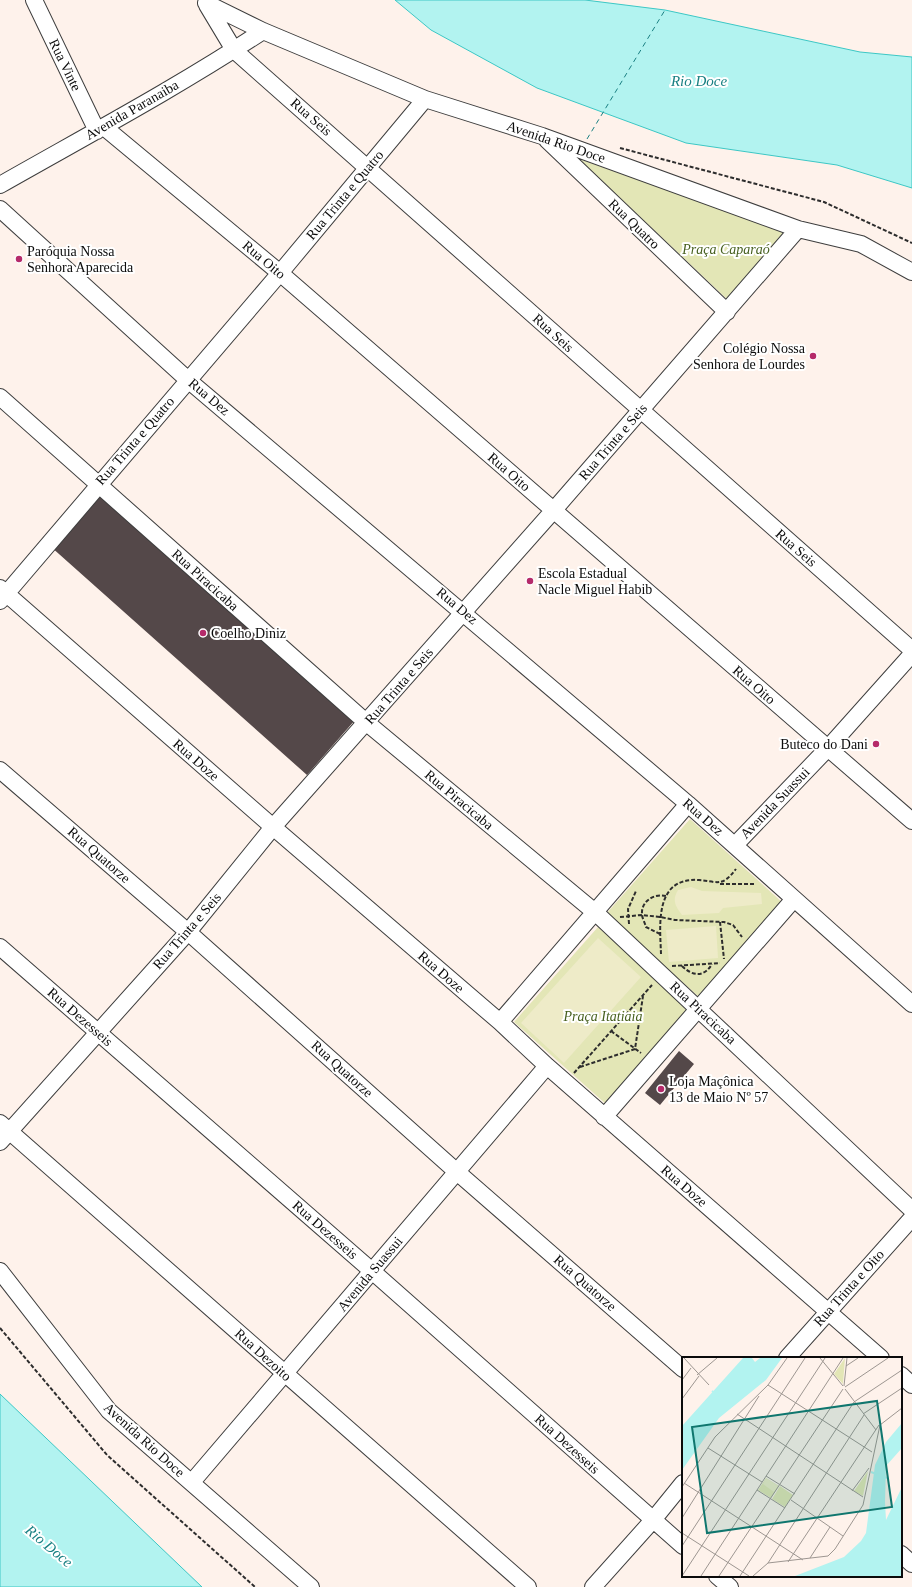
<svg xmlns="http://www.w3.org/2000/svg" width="912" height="1587" viewBox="0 0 912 1587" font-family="'Times New Roman',serif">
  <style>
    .green { fill: #e3e6b6 }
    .pitch { fill: #eeebc8 }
    .water { fill: #b2f3f0; stroke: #3cc7c5 }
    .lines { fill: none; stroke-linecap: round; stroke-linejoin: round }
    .ferry { stroke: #1a8083; stroke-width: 1; stroke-dasharray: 5 4; stroke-linecap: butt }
    .building { fill: #544849 }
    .minor-casing { stroke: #3e3e3e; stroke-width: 18 }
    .path { stroke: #2d2d2d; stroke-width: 2; stroke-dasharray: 4 2; stroke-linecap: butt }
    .minor { stroke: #fff; stroke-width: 16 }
    .poi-dot { fill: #b52a6a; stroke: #fff; stroke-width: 1.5 }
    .labels { text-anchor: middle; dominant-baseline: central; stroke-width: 4; stroke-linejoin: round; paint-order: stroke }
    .street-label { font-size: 14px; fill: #0b0b0b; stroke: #fff }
    .park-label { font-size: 14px; font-style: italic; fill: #47601f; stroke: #fff }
    .poi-label { font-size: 14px; fill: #0b0b0b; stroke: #fff; text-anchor: start }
    .water-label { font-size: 15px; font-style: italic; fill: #1a8083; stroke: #fff }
    .inset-river { fill: none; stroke: #b2f3f0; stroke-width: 2 }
    .inset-road { fill: none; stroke: #9d9691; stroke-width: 1 }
    .view { fill: #0f766e; fill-opacity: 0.15; stroke: #0f766e; stroke-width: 2 }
    .inset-edge { fill: none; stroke: #0b0b0b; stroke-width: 2 }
  </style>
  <rect width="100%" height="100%" fill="#fef2eb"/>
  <path class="green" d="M579 159 786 232 729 301Z
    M690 819 783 903 699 997 606 914Z
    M598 927 691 1010 607 1105 514 1022Z"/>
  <path class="pitch" d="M691 887 702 891 761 893 762 904 723 908 719 913 682 915C675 906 672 900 678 890Z
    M716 926 718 958 669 962 666 930Z
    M598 938 641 977 564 1063 521 1023Z"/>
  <path class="water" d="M395 0H585L665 10 860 52 912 57V188L837 165 686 143 537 88 431 30Z
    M0 1394 24 1417 202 1587H0Z"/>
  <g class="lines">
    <path class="ferry" d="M587 139 665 10"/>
  </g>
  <path class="building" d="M98 491 355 720 307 775 50 546Z
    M679 1051 694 1064 660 1105 645 1093Z"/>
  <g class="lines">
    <defs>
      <path id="minor" d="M34 0 97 131
        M206 3 263 31 425 99 542 136 798 229 861 244 912 272
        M207 5 234 50 912 650
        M104 127 280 273 912 821
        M547 140 727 312
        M0 185C88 135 178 87 263 31
        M0 209 188 380 688 804 912 1004
        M0 397 367 723 596 913 912 1210
        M0 588 273 827 500 1022 547 1066 881 1358
        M0 601 280 273 425 99
        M0 770 188 932 457 1172 683 1369
        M735 845 828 748 912 654
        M0 947 372 1271 683 1546
        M500 1022 688 804
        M604 1117 794 899
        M0 1123 528 1587
        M0 1142 188 932 273 827 553 511 798 229
        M0 1271 109 1411 311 1587
        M787 1358 912 1218
        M901 1375 912 1385
        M192 1482 547 1066
        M901 1554 912 1564
        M717 1576 730 1587
        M593 1587 653 1520 683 1483"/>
    </defs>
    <use href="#minor" class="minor-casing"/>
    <path class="path" d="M620 148 824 202 912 243
      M720 884H754
      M620 917 642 915 660 917 675 920 724 922 733 925 742 937
      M720 922 724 959
      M629 924 628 909 636 891
      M660 934 646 927C645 923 642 918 642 914 641 901 655 893 666 896
      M661 954C660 925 654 877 699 880 719 882 722 887 736 869
      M672 966 720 963
      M682 966C692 976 704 978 712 964
      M611 1031 641 1053
      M580 1067 635 1049 643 996
      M574 1073 652 985
      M0 1328 107 1455 255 1587"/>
    <use href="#minor" class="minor"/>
  </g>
  <g class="poi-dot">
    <circle cx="19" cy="259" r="4"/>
    <circle cx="813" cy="356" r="4"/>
    <circle cx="530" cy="581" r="4"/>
    <circle cx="203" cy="633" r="4"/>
    <circle cx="876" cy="744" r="4"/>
    <circle cx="661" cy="1089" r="4"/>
  </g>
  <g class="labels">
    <g class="street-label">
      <text transform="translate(65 65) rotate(64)">Rua Vinte</text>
      <text transform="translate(132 110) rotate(-30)">Avenida Paranaiba</text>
      <text transform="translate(311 117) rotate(41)">Rua Seis</text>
      <text transform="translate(556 142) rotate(19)">Avenida Rio Doce</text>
      <text transform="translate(345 195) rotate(-50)">Rua Trinta e Quatro</text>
      <text transform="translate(634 224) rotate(44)">Rua Quatro</text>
      <text transform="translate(264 260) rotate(40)">Rua Oito</text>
      <text transform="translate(553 333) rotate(42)">Rua Seis</text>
      <text transform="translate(209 397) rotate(40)">Rua Dez</text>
      <text transform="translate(135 441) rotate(-49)">Rua Trinta e Quatro</text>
      <text transform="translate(613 442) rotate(-49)">Rua Trinta e Seis</text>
      <text transform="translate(509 472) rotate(41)">Rua Oito</text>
      <text transform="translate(796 548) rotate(41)">Rua Seis</text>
      <text transform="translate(205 580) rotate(42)">Rua Piracicaba</text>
      <text transform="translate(457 606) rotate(40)">Rua Dez</text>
      <text transform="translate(754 685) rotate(41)">Rua Oito</text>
      <text transform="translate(399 686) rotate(-49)">Rua Trinta e Seis</text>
      <text transform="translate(196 760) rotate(41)">Rua Doze</text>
      <text transform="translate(459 800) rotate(40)">Rua Piracicaba</text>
      <text transform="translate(775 803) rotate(-46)">Avenida Suassui</text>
      <text transform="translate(703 817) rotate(41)">Rua Dez</text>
      <text transform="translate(99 855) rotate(41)">Rua Quatorze</text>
      <text transform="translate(187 931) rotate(-49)">Rua Trinta e Seis</text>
      <text transform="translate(441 972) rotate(41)">Rua Doze</text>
      <text transform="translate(703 1013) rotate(43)">Rua Piracicaba</text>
      <text transform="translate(80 1017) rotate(41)">Rua Dezesseis</text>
      <text transform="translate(342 1069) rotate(42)">Rua Quatorze</text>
      <text transform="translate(684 1186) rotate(41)">Rua Doze</text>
      <text transform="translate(325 1230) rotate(41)">Rua Dezesseis</text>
      <text transform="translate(370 1274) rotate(-50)">Avenida Suassui</text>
      <text transform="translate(585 1283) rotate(41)">Rua Quatorze</text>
      <text transform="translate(849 1288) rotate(-48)">Rua Trinta e Oito</text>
      <text transform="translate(263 1355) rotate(42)">Rua Dezoito</text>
      <text transform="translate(144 1440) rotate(42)">Avenida Rio Doce</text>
      <text transform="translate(567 1444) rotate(42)">Rua Dezesseis</text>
    </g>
    <g class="park-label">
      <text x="726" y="249">Praça Caparaó</text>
      <text x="603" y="1016">Praça Itatiaia</text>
    </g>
    <g class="poi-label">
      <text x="27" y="251">Paróquia Nossa<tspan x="27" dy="16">Senhora Aparecida</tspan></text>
      <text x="805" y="348" text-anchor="end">Colégio Nossa<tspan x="805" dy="16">Senhora de Lourdes</tspan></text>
      <text x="538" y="573">Escola Estadual<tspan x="538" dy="16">Nacle Miguel Habib</tspan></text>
      <text x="211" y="633">Coelho Diniz</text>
      <text x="868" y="744" text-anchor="end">Buteco do Dani</text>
      <text x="669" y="1081">Loja Maçônica<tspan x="669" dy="16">13 de Maio Nº 57</tspan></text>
    </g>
    <g class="water-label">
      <text x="699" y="81">Rio Doce</text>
      <text transform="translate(49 1546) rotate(40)">Rio Doce</text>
    </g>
  </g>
  <g transform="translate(682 1357)">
    <rect width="220" height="220" fill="#fef2eb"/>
    <path d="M163 1 161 27 152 17ZM186 114 181 139 172 134ZM84 121 97 129 89 141 76 133ZM98 129 111 138 103 150 90 142Z" fill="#e3e6b6"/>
    <path d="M84 121 96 129 92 135 81 127Z" fill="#eeebc8"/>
    <path d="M61 1H70L73 5 78 1H100L84 23 37 61 0 113V69ZM220 66V91L204 109 203 145 204 163 220 130 219 219H113L162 200 179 184 184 176 193 108 204 85Z" fill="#b2f3f0"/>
    <path class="inset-river" d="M30 34 51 49M189 115 205 121"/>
    <path class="inset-road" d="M2 1 27 28M138 1 161 29M164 9 176 1M15 18 35 1M0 23 9 11M86 28 190 95M162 29 165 1M163 30 206 1M163 32 194 73M0 42 17 19M55 57 181 140M181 57 220 31M26 91 80 125M84 119 113 137M2 126 121 203M0 130 33 80 86 28 105 1M75 133 103 151M170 134 187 111M109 143 161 179M0 161 77 39M0 176 67 219M0 189 123 1M128 201 148 170M106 205 197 68M86 206 182 58M0 219 143 1M19 219 161 1M37 219 161 32M58 219 172 45 220 13M71 219 86 206 146 199 153 192 181 148 198 68 220 51"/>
    <path class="view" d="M195 44 210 150 25 176 10 70Z"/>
    <rect width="220" height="220" class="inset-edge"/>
  </g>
</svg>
